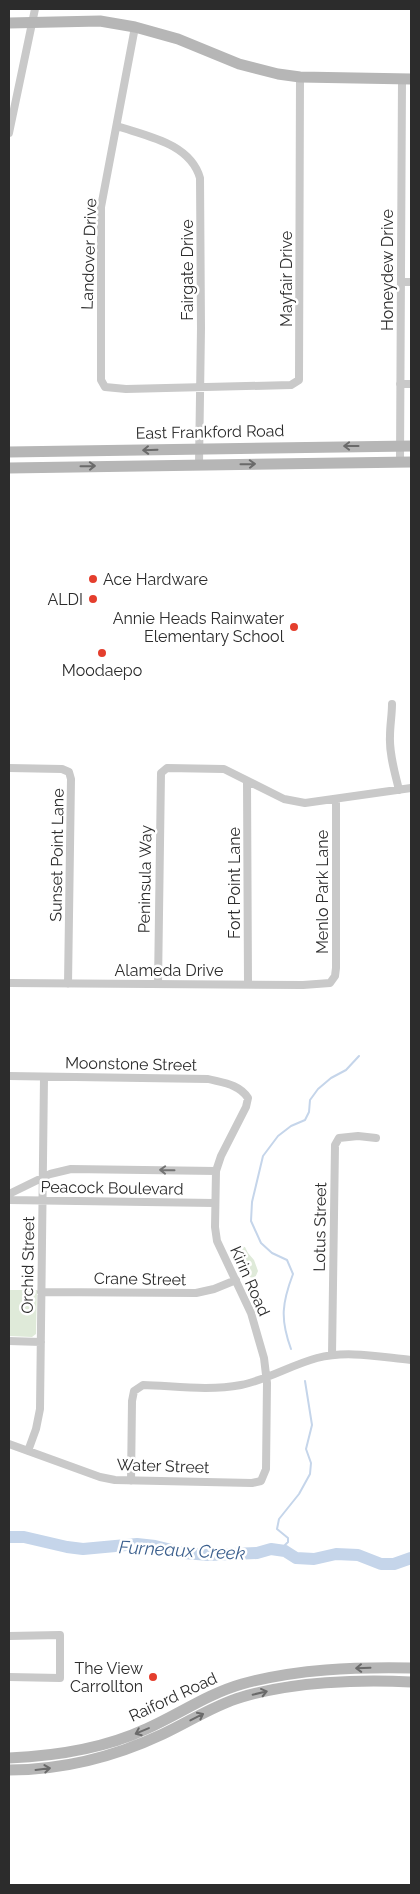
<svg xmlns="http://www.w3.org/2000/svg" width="420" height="1894" viewBox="0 0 420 1894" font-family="Raleway,sans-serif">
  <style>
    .green { fill: #dfead9 }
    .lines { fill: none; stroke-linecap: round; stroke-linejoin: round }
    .stream { stroke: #c5d5ea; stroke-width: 2 }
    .river { stroke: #c5d5ea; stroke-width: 12 }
    .street { stroke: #c9c9c9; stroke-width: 8 }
    .secondary { stroke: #b6b6b6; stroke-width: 11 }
    .oneway { stroke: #6a6a6a }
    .oneway2 { stroke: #737373 }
    .poi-dot { fill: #e43e2d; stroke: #fff; stroke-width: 2 }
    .labels { text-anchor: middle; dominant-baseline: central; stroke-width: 5; stroke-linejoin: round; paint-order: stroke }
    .street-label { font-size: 16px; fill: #2c2c2c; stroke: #fff }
    .poi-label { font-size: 16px; fill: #2c2c2c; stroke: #fff; text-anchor: end }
    .water-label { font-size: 18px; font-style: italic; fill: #3b5f8d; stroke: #fff }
  </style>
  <rect width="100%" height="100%" fill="#fff"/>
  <path class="green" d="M237 1246 245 1247 248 1253 254 1260 258 1271 255 1278 249 1277 234 1252Z
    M9 1290H37L36 1334 32 1337 9 1336Z"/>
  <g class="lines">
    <path class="stream" d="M291 1349C280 1319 282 1303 293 1274L287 1260 272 1253 261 1243 251 1221 252 1202 263 1156 278 1136 291 1126 305 1120 309 1112 310 1100 318 1089 331 1078 346 1070 359 1056
      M280 1550 288 1542V1538L277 1529 279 1519 299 1494 310 1474 311 1463 306 1449 312 1425 305 1381"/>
    <path class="river" d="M9 1537H24L67 1547 83 1549 137 1544 155 1546 184 1553 209 1555 257 1553 271 1549 285 1551 296 1558 314 1559 336 1554 358 1555 381 1564H394L411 1558"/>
    <path class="street" d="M135 27 101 207V380L105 387 126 389 291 385 299 380 300 77
      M117 126C146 136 190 143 200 178L201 328 199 464
      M9 133 35 9
      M401 282H411
      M400 384H411
      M400 462 402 79
      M392 704C392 715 390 725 390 736 389 754 395 773 399 790
      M9 768 62 769 69 772 71 779 68 984
      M247 781 248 984
      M9 983 303 985 330 983 335 976 336 968V799
      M158 984 161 773 167 768 224 769 284 799 305 803 411 788
      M9 1076 208 1079C223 1083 239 1084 248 1098L246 1107 221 1156 216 1171 215 1227 217 1241 251 1313 264 1358 267 1383 266 1469 261 1481 252 1483 115 1480 100 1477 9 1444
      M9 1194 50 1174 71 1169 216 1171
      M9 1200 214 1203
      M41 1292 196 1293 214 1289 236 1280
      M9 1341 41 1342
      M332 1355 335 1145 339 1138 358 1136 376 1138
      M28 1451 36 1429 40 1409 44 1077
      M131 1481 132 1401 134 1391 143 1385C175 1386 209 1391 241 1385 267 1380 291 1365 317 1358 347 1350 380 1357 411 1360
      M9 1636 60 1635V1678L9 1677"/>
    <path class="secondary" d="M9 23 100 21 135 27 178 39 239 64 278 74 300 77 411 79
      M9 452 411 446
      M9 468 411 462
      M9 1758C55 1756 103 1749 146 1729 178 1715 207 1694 242 1684 297 1669 354 1667 411 1668
      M9 1770C63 1770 114 1757 163 1734 189 1722 214 1705 242 1697 292 1682 359 1679 411 1682"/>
  </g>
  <defs><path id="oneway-shaft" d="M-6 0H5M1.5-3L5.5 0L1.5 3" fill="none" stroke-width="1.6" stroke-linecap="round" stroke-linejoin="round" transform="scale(1.25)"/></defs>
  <g class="oneway">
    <use href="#oneway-shaft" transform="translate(351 446) rotate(180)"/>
    <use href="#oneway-shaft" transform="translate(150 450) rotate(178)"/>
    <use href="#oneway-shaft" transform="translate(248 464) rotate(-1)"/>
    <use href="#oneway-shaft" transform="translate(88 466) rotate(-1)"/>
    <use href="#oneway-shaft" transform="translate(363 1668) rotate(178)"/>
    <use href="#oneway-shaft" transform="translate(260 1693) rotate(-13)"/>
    <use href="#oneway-shaft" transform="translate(197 1717) rotate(-27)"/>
    <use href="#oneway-shaft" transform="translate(142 1731) rotate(157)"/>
    <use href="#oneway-shaft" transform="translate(43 1769) rotate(-7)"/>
  </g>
  <use class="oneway2" href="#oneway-shaft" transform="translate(167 1170) rotate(-179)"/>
  <g class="poi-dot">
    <circle cx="93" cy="579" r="5"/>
    <circle cx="93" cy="599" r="5"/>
    <circle cx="294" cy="627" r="5"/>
    <circle cx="102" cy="653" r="5"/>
    <circle cx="153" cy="1677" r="5"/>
  </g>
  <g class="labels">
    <g class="street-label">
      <text transform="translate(89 254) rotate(-88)">Landover Drive</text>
      <text transform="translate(187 270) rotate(-90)">Fairgate Drive</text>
      <text transform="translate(387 270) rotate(-90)">Honeydew Drive</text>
      <text transform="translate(286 279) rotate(-90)">Mayfair Drive</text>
      <text transform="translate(210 432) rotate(-1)">East Frankford Road</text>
      <text transform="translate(57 855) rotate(-89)">Sunset Point Lane</text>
      <text transform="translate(145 879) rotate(-89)">Peninsula Way</text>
      <text transform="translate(234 883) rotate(-90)">Fort Point Lane</text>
      <text transform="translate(322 892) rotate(-90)">Menlo Park Lane</text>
      <text x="169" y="970">Alameda Drive</text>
      <text transform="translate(131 1064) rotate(1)">Moonstone Street</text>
      <text transform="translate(112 1188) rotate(1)">Peacock Boulevard</text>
      <text transform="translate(320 1227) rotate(-89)">Lotus Street</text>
      <text transform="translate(28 1265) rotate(-89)">Orchid Street</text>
      <text transform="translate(140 1279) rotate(1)">Crane Street</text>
      <text transform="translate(250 1281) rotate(66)">Kirin Road</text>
      <text transform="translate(163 1466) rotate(2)">Water Street</text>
      <text transform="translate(173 1697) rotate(-25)">Raiford Road</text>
    </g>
    <g class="poi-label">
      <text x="103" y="579" text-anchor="start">Ace Hardware</text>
      <text x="83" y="599">ALDI</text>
      <text x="284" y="618">Annie Heads Rainwater<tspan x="284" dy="18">Elementary School</tspan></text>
      <text x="102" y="670" text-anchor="middle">Moodaepo</text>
      <text x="143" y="1668">The View<tspan x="143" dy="18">Carrollton</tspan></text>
    </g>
    <g class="water-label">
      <text transform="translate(182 1550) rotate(3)">Furneaux Creek</text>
    </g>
  </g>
  <rect width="420" height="1894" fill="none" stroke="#2c2c2c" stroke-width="20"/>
</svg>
